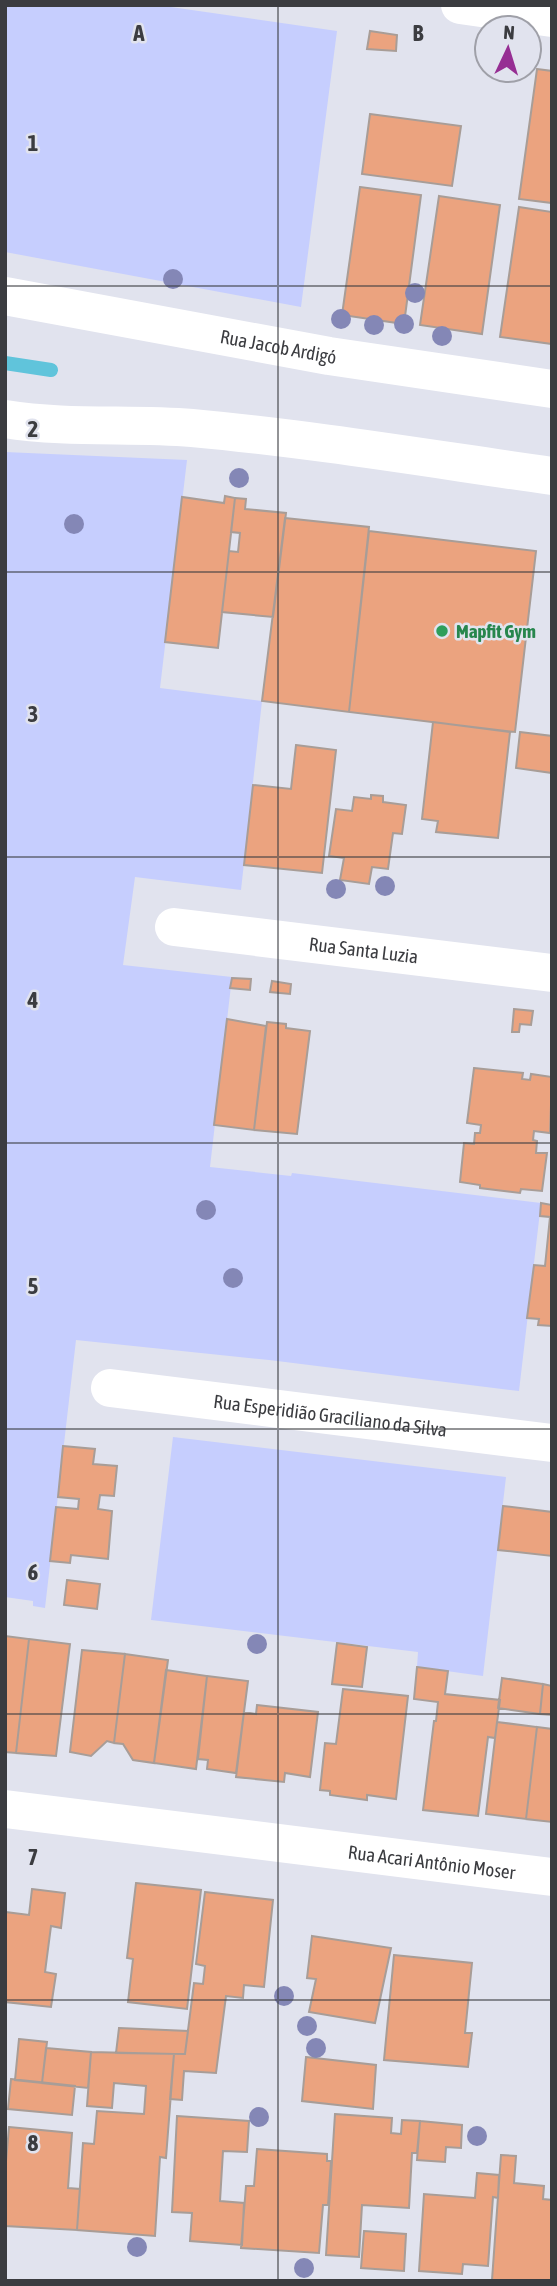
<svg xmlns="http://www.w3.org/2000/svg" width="557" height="2286" viewBox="0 0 557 2286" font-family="'Asap Condensed',sans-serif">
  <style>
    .green { fill: #c6cefe }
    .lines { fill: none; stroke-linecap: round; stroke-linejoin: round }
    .stream { stroke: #60c4db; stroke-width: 14 }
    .building { fill: #eba37f; stroke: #a89d97; stroke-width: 2 }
    .street { stroke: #fff; stroke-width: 38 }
    .secondary { stroke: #fff; stroke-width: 38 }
    .tree { fill: #8487b6 }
    .grid { fill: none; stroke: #3b3c40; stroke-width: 2; stroke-opacity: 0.55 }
    .leisure-dot { fill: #2e9e5b; stroke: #e1e3ee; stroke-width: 2.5 }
    .labels { text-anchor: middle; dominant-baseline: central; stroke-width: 5; stroke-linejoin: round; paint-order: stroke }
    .street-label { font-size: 19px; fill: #3b3c40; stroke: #e1e3ee }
    .leisure-label { font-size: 19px; font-weight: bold; fill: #27864d; stroke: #e1e3ee; text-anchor: start }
    .grid-label { font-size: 23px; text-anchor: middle; font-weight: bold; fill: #3b3c40; stroke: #e1e3ee; stroke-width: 5; stroke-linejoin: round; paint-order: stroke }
  </style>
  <rect width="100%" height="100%" fill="#e1e3ee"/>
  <path class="green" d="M5 5H157L337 31 301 307 5 252Z
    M5 452 187 460 160 688 262 701 241 890 135 877 123 965 232 977 210 1167 291 1176 292 1173 541 1203 519 1391 269 1360 76 1340 45 1608 33 1606V1601L5 1597Z
    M173 1437 506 1477 483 1676 417 1667 418 1652 151 1620Z"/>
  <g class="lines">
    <path class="stream" d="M5 363 51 370"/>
  </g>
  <path class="building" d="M370 31 397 35 396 51 367 49Z
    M537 69 552 71V203L519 199Z
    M370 114 461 126 452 186 362 174Z
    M360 187 421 195 404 324 342 315Z
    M439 196 500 205 482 334 420 325Z
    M519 207 552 212V344L500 337Z
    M225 496 235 498 218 648 165 642 182 497 224 503Z
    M235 498 246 499 245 509 286 513 273 617 222 612 229 551 238 552 240 533 231 532Z
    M285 518 369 527 349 712 262 701Z
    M369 531 536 551 515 732 349 712Z
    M433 722 510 732 498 838 436 832 438 821 422 819Z
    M520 732 552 736V773L516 768Z
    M296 745 336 750 322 873 244 865 253 785 291 789Z
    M371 795 383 796V802L406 805 402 834 393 833 388 869 372 867 369 884 340 880 344 858 329 856 336 809 352 811 354 797 371 799Z
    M232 978 251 979 250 990 230 988Z
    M272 981 291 984 290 994 270 992Z
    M514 1009 533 1011 531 1025 520 1024 519 1032H512Z
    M227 1019 266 1026 254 1130 214 1125Z
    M267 1022 286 1024V1028L310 1031 297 1134 254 1130Z
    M474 1068 523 1073 522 1079 530 1080 531 1074 552 1077 550 1133 534 1131 533 1140 537 1141 536 1153H547L542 1191 521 1189 520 1193 480 1188V1185L460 1182 464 1143 474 1144 475 1133H480L481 1125 467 1123Z
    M541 1203 552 1205V1326L538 1325 539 1319 527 1318 534 1265 545 1266 550 1217 540 1216Z
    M63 1446 95 1449 93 1464 117 1466 114 1496 100 1495 98 1509 112 1511 108 1559 71 1555 70 1563 50 1561 56 1507 78 1509 79 1499 58 1497Z
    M503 1506 552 1512V1556L498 1550Z
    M67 1580 100 1584 97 1609 64 1605Z
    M5 1636 29 1639 16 1753 5 1752Z
    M29 1639 70 1644 56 1756 16 1753Z
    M337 1643 367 1647 362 1687 332 1684Z
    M82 1650 125 1654 114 1743 107 1741 91 1756 70 1752Z
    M125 1654 168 1660 154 1763 133 1760 123 1744 114 1743Z
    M417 1667 448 1671 445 1694 500 1700 495 1738 488 1737 478 1816 423 1810 434 1721H436L438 1702 414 1699Z
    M166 1670 207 1676 196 1769 154 1763Z
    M207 1676 248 1681 236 1773 207 1769 208 1760 198 1759Z
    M502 1678 543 1684 540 1714 498 1708Z
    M543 1684 552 1686V1715L540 1714Z
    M343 1689 408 1696 396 1799 367 1795V1800L330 1795V1791L320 1790 325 1743 336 1744Z
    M257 1705 318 1712 310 1777 285 1773 284 1782 236 1777 244 1712 256 1714Z
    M497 1722 537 1727 526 1819 486 1814Z
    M537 1727 552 1729V1822L526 1819Z
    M136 1883 201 1890 187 2009 128 2002 133 1959 127 1958Z
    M32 1889 65 1893 61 1928 51 1926 45 1972 56 1974 51 2007 5 2002V1912L29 1915Z
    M205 1892 273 1900 264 1987 244 1985 243 1998 226 1996 216 2073 184 2071 182 2100 170 2099 174 2054H185L194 1983 203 1984 205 1966 196 1964Z
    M312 1936 391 1948 375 2023 309 2012 316 1979 307 1978Z
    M394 1955 472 1963 465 2033H472L468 2067 384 2060Z
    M119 2028 188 2031 185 2054 116 2053Z
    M19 2039 47 2042 42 2083 15 2080Z
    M46 2048 91 2052 88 2088 42 2083Z
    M91 2052 174 2054 166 2158 160 2157 155 2236 77 2230 83 2143 94 2144 97 2111 144 2114 146 2086 114 2083 112 2108 87 2106Z
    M306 2057 376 2065 373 2109 302 2101Z
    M11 2079 75 2086 72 2115 8 2109Z
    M335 2114 392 2118 391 2133 401 2134 402 2120 420 2121 417 2153H412L409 2208 362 2205 359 2257 326 2255Z
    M177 2116 249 2121 247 2152 223 2151 220 2201 244 2203 242 2245 190 2241 192 2213 172 2212Z
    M420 2121 462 2125 461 2148 446 2147 445 2162 417 2160Z
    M9 2127 72 2133 68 2188 80 2189 77 2230 5 2226V2173Z
    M257 2149 327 2154V2161H331L328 2205H323L319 2253 241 2248 246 2186H254Z
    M501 2155 516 2156 514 2183 544 2186 543 2199 552 2200V2281L492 2280Z
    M477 2173 499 2175 498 2198 493 2197 488 2266 463 2264 462 2274 419 2271 424 2194 475 2198Z
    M364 2231 406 2234 404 2271 361 2268Z"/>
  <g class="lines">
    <g class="street">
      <path d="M460 5 552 18"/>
      <path id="s1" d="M174 927 552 973"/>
      <path id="s2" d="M110 1388 552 1443"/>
      <path id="s3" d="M5 1809 552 1877"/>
    </g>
    <g class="secondary">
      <path id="s4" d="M5 296 329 356 552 389"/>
      <path d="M5 419C67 429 130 423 192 428 312 439 432 459 552 476"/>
    </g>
  </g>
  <g class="tree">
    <circle cx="173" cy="279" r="10"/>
    <circle cx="415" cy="293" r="10"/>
    <circle cx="341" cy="319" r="10"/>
    <circle cx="404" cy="324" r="10"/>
    <circle cx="374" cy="325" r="10"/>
    <circle cx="442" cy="336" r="10"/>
    <circle cx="239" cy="478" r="10"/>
    <circle cx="74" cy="524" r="10"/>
    <circle cx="385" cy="886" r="10"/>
    <circle cx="336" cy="889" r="10"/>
    <circle cx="206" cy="1210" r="10"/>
    <circle cx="233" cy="1278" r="10"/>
    <circle cx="257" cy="1644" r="10"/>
    <circle cx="284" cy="1996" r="10"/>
    <circle cx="307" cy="2026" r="10"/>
    <circle cx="316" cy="2048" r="10"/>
    <circle cx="259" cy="2117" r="10"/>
    <circle cx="477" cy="2136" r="10"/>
    <circle cx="137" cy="2247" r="10"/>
    <circle cx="304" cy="2268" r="10"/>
  </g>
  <path class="grid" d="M278 5V2281M5 286H552M5 572H552M5 857H552M5 1143H552M5 1429H552M5 1714H552M5 2000H552"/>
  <circle class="leisure-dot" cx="442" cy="631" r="7"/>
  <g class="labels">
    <g class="street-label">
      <text stroke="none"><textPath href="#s4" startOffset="278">Rua Jacob Ardigó</textPath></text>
      <text stroke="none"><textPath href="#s1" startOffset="191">Rua Santa Luzia</textPath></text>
      <text stroke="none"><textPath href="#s2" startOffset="222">Rua Esperidião Graciliano da Silva</textPath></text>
      <text stroke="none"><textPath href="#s3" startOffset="430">Rua Acari Antônio Moser</textPath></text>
    </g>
    <g class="leisure-label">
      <text x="456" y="631">Mapfit Gym</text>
    </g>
  </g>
  <g class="grid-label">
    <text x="139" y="41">A</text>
    <text x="418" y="41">B</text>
    <text x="33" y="151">1</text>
    <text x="33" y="437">2</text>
    <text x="33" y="722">3</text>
    <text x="33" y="1008">4</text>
    <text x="33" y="1294">5</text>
    <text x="33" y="1580">6</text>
    <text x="33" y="1865">7</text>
    <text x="33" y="2151">8</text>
  </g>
  <rect width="557" height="2286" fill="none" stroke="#3b3c40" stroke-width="14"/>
  <g transform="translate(508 49) rotate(4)"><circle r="33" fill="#e1e3ee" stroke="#9fa0a8" stroke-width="2"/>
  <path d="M0-5L12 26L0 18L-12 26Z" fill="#962e93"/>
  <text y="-10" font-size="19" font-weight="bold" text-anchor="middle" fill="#3b3c40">N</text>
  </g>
</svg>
